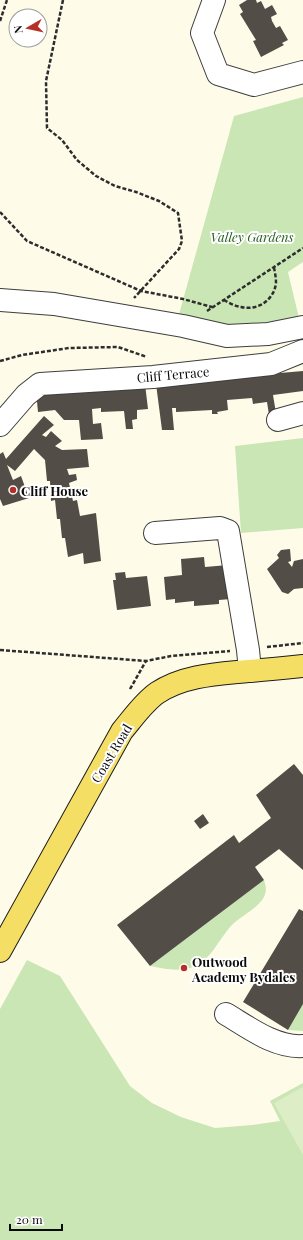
<svg xmlns="http://www.w3.org/2000/svg" width="303" height="1240" viewBox="0 0 303 1240" font-family="'Playfair Display',serif">
  <style>
    .green { fill: #cae6b5 }
    .pitch { fill: #ddeec6 }
    .building { fill: #534d48 }
    .lines { fill: none; stroke-linecap: round; stroke-linejoin: round }
    .minor-casing { stroke: #3e3e3e; stroke-width: 24 }
    .major-casing { stroke: #1c1c1c; stroke-width: 24 }
    .path { stroke: #2d2d2d; stroke-width: 2.5; stroke-dasharray: 4 2; stroke-linecap: butt }
    .minor { stroke: #fff; stroke-width: 22 }
    .major { stroke: #f4de63; stroke-width: 22 }
    .poi-dot { fill: #b52f28; stroke: #fff; stroke-width: 1.5 }
    .labels { text-anchor: middle; dominant-baseline: central; stroke-width: 4; stroke-linejoin: round; paint-order: stroke }
    .park-label { font-size: 13px; font-style: italic; fill: #265f1e; stroke: #fff }
    .street-label { font-size: 13px; fill: #0b0b0b; stroke: #fff }
    .poi-label { font-size: 13px; font-weight: bold; fill: #0b0b0b; stroke: #fff; text-anchor: start }
  </style>
  <rect width="100%" height="100%" fill="#fefce9"/>
  <path class="green" d="M303 97V262L288 272 299 318 249 324 211 325 178 318 234 116Z
    M303 438V528L241 533 235 446Z
    M264 880C266 887 267 890 264 897 257 909 244 914 234 923 220 936 212 960 193 967 179 972 164 969 150 966Z
    M27 960 60 976 130 1086 152 1103 181 1117 215 1128 252 1125 280 1121 270 1101 303 1083V1240H0V1009Z
    M303 1004V1031L288 1030Z"/>
  <path class="pitch" d="M303 1087V1155L274 1103Z"/>
  <path class="building" d="M247 0H256L257 3 261 1 265 9 272 5 277 14 271 17 272 21 276 28 280 26 288 40 282 43 284 45 261 57 253 41 256 40 240 14 243 12 239 5Z
    M303 371V391L273 395 276 413 269 415 267 402 253 404 252 398 227 400 228 410 217 412 218 414H212V410L176 412V408H172L174 430H162L156 384Z
    M145 384 148 409 137 410V419L132 420 133 429H126L124 411 101 412V408L92 409 93 424 101 423 103 439 81 440 79 420H64L55 410 38 412 36 391Z
    M44 416 54 425 42 435 46 437 51 431 62 441 55 446 62 450 87 449 89 467 67 469 69 475 76 474 77 480 69 483 73 501 77 500 80 516 96 513 101 561 84 564 83 553 68 557 65 538H62L60 519H57L55 500 51 501 50 481H47L45 460 34 449 15 471 7 465 13 480 21 476 29 498 3 506 0 499V454L3 452 6 459Z
    M290 549 291 561 288 562 292 567 294 561 303 559V588L294 589 288 594 282 592 267 569 279 558 277 555 281 550Z
    M204 557 205 567 228 565 231 599 219 600V604L194 606V601L175 603V599L166 600 164 577 182 575 181 559Z
    M125 572 126 578 147 576 151 606 117 610 113 580H116L115 573Z
    M294 764 303 775V870L279 849 255 867 264 880 150 966 117 925 234 835 239 843 271 818 256 795Z
    M203 814 209 823 200 829 194 821Z
    M299 909 303 911V1004L288 1030 243 1002Z"/>
  <g class="lines">
    <defs>
      <path id="minor" d="M214 0 202 33 218 74 254 85 303 72
        M0 300 54 304 183 326 227 336 268 334 303 327
        M278 420 303 413
        M0 425 26 395 40 384 153 377 271 364 303 351
        M155 533 220 528 228 531 248 650 250 671
        M226 1014C248 1027 275 1048 303 1046"/>
      <path id="major" d="M0 951 122 731C133 718 143 703 157 693 184 675 218 674 248 671 267 670 285 668 303 666"/>
    </defs>
    <use href="#minor" class="minor-casing"/>
    <use href="#major" class="major-casing"/>
    <path class="path" d="M63 0 46 81 47 128 62 140 77 160 96 176 115 186 136 192 159 201 178 213 182 241 179 249 134 298
      M0 21 7 0
      M0 212 27 241 141 291 183 299 212 307
      M224 300C229 303 235 306 241 307 258 311 274 300 276 283 276 278 275 272 274 268
      M207 311 303 248
      M0 361 22 355 69 348 118 347 147 357
      M267 647 303 643
      M0 650 146 661
      M130 689 146 661 171 656 230 651"/>
    <use href="#minor" class="minor"/>
    <use href="#major" class="major"/>
  </g>
  <g class="poi-dot">
    <circle cx="13" cy="490" r="4"/>
    <circle cx="184" cy="968" r="4"/>
  </g>
  <g class="labels">
    <g class="park-label">
      <text x="252" y="236">Valley Gardens</text>
    </g>
    <g class="street-label">
      <text transform="translate(173 374) rotate(-5)">Cliff Terrace</text>
      <text transform="translate(111 753) rotate(-59)">Coast Road</text>
    </g>
    <g class="poi-label">
      <text x="21" y="490">Cliff House</text>
      <text x="192" y="961">Outwood<tspan x="192" dy="15">Academy Bydales</tspan></text>
    </g>
  </g>
  <g transform="translate(28 28) rotate(261)"><circle r="19" fill="#ffffff" stroke="#9d9d9d"/>
  <path d="M0-3L7 15L0 10L-7 15Z" fill="#b52f28"/>
  <text y="-6" font-size="11" font-weight="bold" text-anchor="middle" fill="#0b0b0b">N</text>
  </g>
  <path d="M10 1224v6h52v-6" fill="none" stroke="#0b0b0b" stroke-width="2"/>
  <text x="16" y="1224" font-size="12" fill="#0b0b0b" stroke="#ffffff" stroke-width="3" paint-order="stroke">20 m</text>
</svg>
